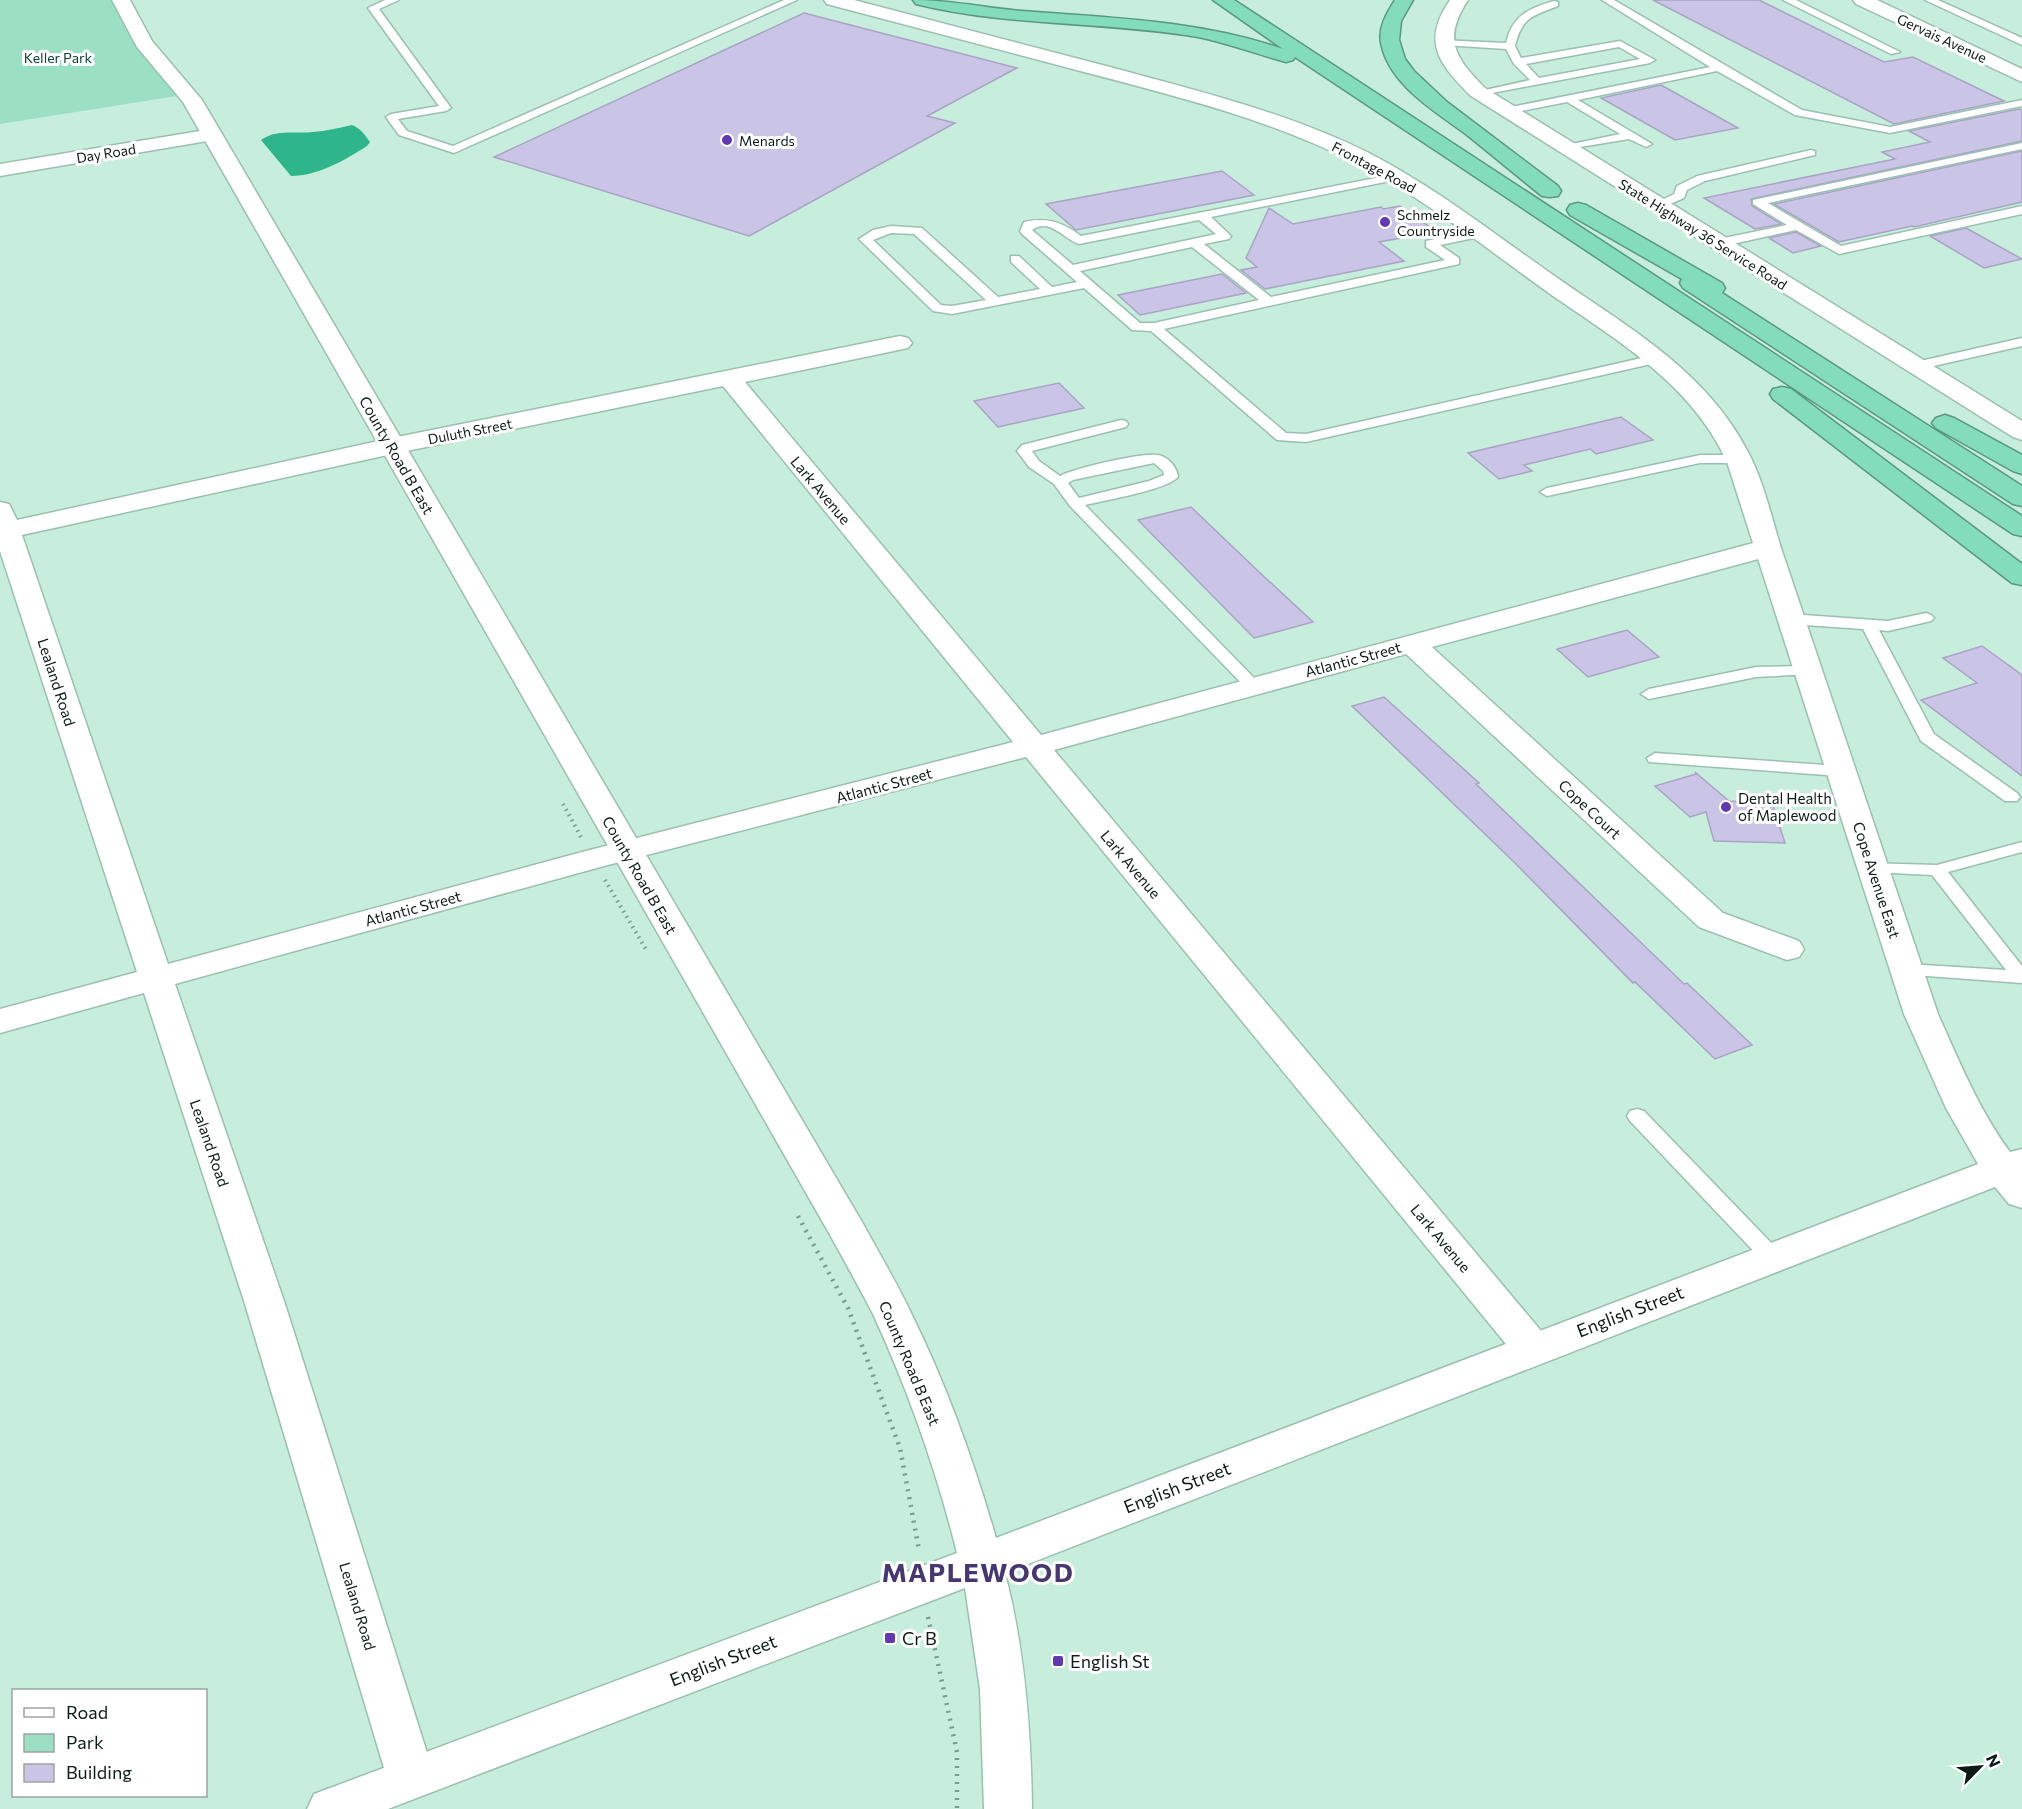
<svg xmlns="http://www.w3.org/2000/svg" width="2022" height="1809" viewBox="0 0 2022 1809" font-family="Commissioner,sans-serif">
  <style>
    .green { fill: #9ce0c4 }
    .water { fill: #2eb58b }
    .building { fill: #cac5e6; stroke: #a9a4c4; stroke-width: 1.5 }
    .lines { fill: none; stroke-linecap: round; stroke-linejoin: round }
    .lane-casing { stroke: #9ac0b0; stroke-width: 3 }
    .street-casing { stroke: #9ac0b0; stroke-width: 3 }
    .secondary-casing { stroke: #9ac0b0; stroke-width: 3 }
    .highway-casing { stroke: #5a9881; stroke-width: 3 }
    .path-far1 { stroke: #7c998c; stroke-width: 4; stroke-dasharray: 1.5 4.5; stroke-linecap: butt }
    .path { stroke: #7c998c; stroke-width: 4.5; stroke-dasharray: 2 6; stroke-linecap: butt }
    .lane { fill: #fff; fill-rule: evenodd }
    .street { fill: #fff; fill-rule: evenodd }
    .secondary { fill: #fff; fill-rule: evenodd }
    .highway { fill: #83dcba; fill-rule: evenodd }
    .poi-dot { fill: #613ab2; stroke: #fff; stroke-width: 2 }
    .labels { text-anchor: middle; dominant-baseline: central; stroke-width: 6; stroke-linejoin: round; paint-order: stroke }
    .far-street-label { font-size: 14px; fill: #0d1b16; stroke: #fff }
    .far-park-label { font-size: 14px; fill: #104635; stroke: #fff }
    .far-poi-label { font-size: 14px; fill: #0d1b16; stroke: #fff; text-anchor: start }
    .street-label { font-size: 15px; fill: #0d1b16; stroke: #fff }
    .poi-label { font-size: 15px; fill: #0d1b16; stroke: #fff; text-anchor: start }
    .near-street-label { font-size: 18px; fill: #0d1b16; stroke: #fff }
    .near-poi-label { font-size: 18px; fill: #0d1b16; stroke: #fff; text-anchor: start }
    .near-district-label { font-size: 26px; font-weight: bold; letter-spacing: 1.5px; fill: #463773; stroke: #fff }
  </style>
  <rect width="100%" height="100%" fill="#c7eddc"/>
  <path class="green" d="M0 0H123L177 96 0 124Z"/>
  <path class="water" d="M352 125C360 128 365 135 370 142L367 146C345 160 318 176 291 176L261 140C276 129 296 134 313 132 326 131 339 128 352 125Z"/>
  <path class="building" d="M1653 0H1759L1884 62 1913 57 2004 101 1894 124Z
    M804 13 1017 68 927 116 955 123 749 236 494 157Z
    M1661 85 1738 128 1675 140 1601 98Z
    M2019 109 2022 110V141L1751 199 1752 206 1781 224 1755 229 1704 198 1895 159 1882 152 1930 142 1909 131Z
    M2022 151V202L1914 227 1912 226 1839 242 1774 204Z
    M1222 171 1254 195 1076 230 1046 204Z
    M1400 206 1431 228 1414 232 1418 235 1379 242 1404 261 1265 289 1241 270 1257 267 1246 258 1269 208 1293 224 1381 207 1383 209Z
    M1966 228 2022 259 1984 268 1930 236Z
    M1796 232 1821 246 1793 253 1769 238Z
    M1222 274 1246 293 1140 315 1118 295Z
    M1059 383 1084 408 998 427 974 401Z
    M1621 417 1653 440 1596 454 1590 449 1524 465 1532 471 1499 479 1468 453Z
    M1191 507 1257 570 1313 622 1254 638 1138 520Z
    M1627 630 1659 657 1588 677 1557 649Z
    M1982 646 2022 675V776L1921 700 1977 683 1943 658Z
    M1384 697 1479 783 1476 784 1684 984 1687 983 1752 1045 1715 1059 1635 982 1633 983 1515 863 1352 706Z
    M1695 772 1729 801 1772 802 1785 843 1714 841 1706 812 1690 817 1655 786 1696 774Z"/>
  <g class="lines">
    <defs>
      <path id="lane" d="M385 0H399L379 9 451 108 446 111 398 119 407 131 453 146 784 0H797L454 153 399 135 386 117 391 114 439 106 368 8Z
        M1602 0H1614L1802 110 1890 127 2022 100V106L1890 133 1795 115 1717 71 1578 100 1652 144 1646 147 1629 139 1562 150V146L1620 134 1567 102 1506 114 1501 111 1506 108 1710 67Z
        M1783 0H1796L1900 52 1891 54Z
        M1925 0H1938L2022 38V45Z
        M1554 1 1558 2V6C1532 16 1522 17 1515 46L1521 58 1620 41 1655 60 1650 63 1476 96V92L1530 80 1514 64 1506 49 1444 45 1440 44V40L1506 43C1512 16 1529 8 1554 1ZM1619 47 1640 59 1539 78 1526 64Z
        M2022 143V149L1768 203 1841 246 2022 206V214L1839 254 1796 230 1719 247 1713 243 1719 239 1787 225 1753 204V200Z
        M1811 150 1815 151V155L1705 181 1687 190 1684 198 1658 209 1652 205 1674 194 1677 186 1697 176Z
        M1396 174 1400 175V179L1211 217 1231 236 1229 239 1204 244 1271 297 1445 260 1426 247V241L1480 229 1484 230V236L1440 245 1459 258V264L1164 329 1286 433 1306 434 1655 355 1662 359 1660 362 1306 442 1277 440 1151 331 1132 330 1084 288 952 314 933 311 859 239 873 230 891 226 922 228 998 297 1040 289 1011 262V256H1019L1052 287 1077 282 1022 234 1020 231 1024 222C1047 217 1062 222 1081 236ZM1199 220 1216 234 1073 265 1032 230C1049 217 1064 239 1079 244ZM891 233 914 234 986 300 952 306 941 305 873 240ZM1192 247 1259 300 1154 323H1140L1080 271Z
        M2022 338V346L1916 370 1909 366 1916 362Z
        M1121 420 1126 421 1128 424 1126 427 1032 451 1039 461 1060 476C1075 468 1140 453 1157 455 1168 456 1177 467 1178 477 1166 490 1106 500 1085 505L1259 683 1261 686 1259 689H1247L1070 506 1054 484 1029 467 1017 451 1022 445ZM1154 463 1163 471 1164 475 1149 481 1079 498 1068 483 1073 480Z
        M1700 455H1739L1746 459 1739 463H1700L1547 496 1540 492 1547 488Z
        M1926 613 1931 615 1934 618 1931 621 1888 631 1879 630 1934 734 2017 793 2020 797 2017 801H2005L1921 741 1863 629 1790 624 1782 619 1790 614 1888 621Z
        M1807 666 1813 668 1815 671 1813 674 1756 677 1649 699 1641 694 1649 689 1756 667Z
        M1655 753 1840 766 1848 771 1840 776 1649 762 1647 758Z
        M2022 842V852L1948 872 2022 966V983L1900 974 1898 970 1900 966 1907 964 2006 970 1932 875 1872 872 1866 871 1863 867 1866 863 1937 865Z
        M1637 1109 1644 1111 1778 1250 1782 1256 1778 1262 1771 1264 1764 1262 1630 1121 1627 1116 1630 1111Z"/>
      <path id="street" d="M1450 0H1468C1442 39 1455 58 1485 88L2022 421V440L2013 437 1471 96C1439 64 1421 42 1450 0Z
        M212 129 219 131 222 135 219 139 0 176V164Z
        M900 336 908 338 912 343 908 348 745 382 1041 735 1757 542 1767 540 1777 542 1781 548 1777 554 1432 647 1723 913 1799 941 1804 949 1799 957 1787 960 1699 927 1406 654 1054 750 1547 1338 1553 1349 1547 1360 1533 1364 1519 1360 1026 757 604 866 175 984 285 1304 435 1778 428 1793 411 1799 394 1793 387 1778 245 1304 144 993 0 1033V1009L137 972 0 551V502L9 504 17 520 392 438ZM723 386 1013 742 582 852 168 964 22 535 392 454Z"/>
      <path id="secondary" d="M112 0H130L152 41 202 100 862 1222C879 1253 897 1283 912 1315 947 1386 974 1462 996 1538L1978 1164 1946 1108 1904 1014 1727 462C1693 386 1620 342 1553 296 1488 250 1426 199 1354 162 1271 120 1179 97 1088 73 1001 50 914 27 827 4L824 0H854C938 22 1022 44 1106 66 1195 90 1286 112 1369 153 1435 187 1493 233 1553 275 1626 326 1706 370 1748 452 1764 482 1771 516 1781 548L1938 1014C1959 1061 1979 1110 2010 1152L2022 1149V1208L2009 1204 1995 1187 1005 1573C1025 1650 1031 1729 1032 1809H984L980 1689 965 1588 388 1809H307L314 1794 957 1553C937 1472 908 1390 873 1314 859 1287 844 1260 829 1233L183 102 137 47Z
        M1853 0H1877L2022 69V82L1856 4Z"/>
      <path id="highway" d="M913 0C950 0 985 8 1022 11 1110 18 1198 20 1283 49L1213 0H1234L2022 516V536L2013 534 1295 57 1293 60 1286 62C1256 54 1228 43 1198 37 1104 21 1009 27 916 4Z
        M1395 0H1413L1401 21 1399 40 1405 59 1414 71 1447 102 1558 186 1561 191 1558 196 1550 197 1542 196C1517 176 1492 155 1467 135 1435 111 1389 85 1381 43 1378 27 1387 13 1395 0Z
        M1578 203 1586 205 1722 283 1725 288 1722 293 2022 486V506L2013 504 1683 288 1680 283 1682 279 1570 215 1567 210 1570 205Z
        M1782 387 1791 389 2022 564V585L2012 583 1773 399 1770 394 1773 389Z
        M1945 415 1954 418 2022 455V474L2013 471 1936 428 1932 423 1936 418Z"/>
    </defs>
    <use href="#lane" class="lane-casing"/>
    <use href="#street" class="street-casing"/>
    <use href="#secondary" class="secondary-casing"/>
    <use href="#highway" class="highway-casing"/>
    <path class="path-far1" d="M563 804 581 837
      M605 880 647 951"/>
    <path class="path" d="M798 1216 848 1308 900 1448 919 1550
      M928 1617 957 1752V1809"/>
    <use href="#lane" class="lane"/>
    <use href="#street" class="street"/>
    <use href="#secondary" class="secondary"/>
    <use href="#highway" class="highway"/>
  </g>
  <g class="poi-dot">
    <circle cx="727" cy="140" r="6"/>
    <circle cx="1385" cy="222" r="6"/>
    <circle cx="1726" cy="807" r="6"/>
    <rect x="884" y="1632" width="12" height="12" rx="3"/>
    <rect x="1052" y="1655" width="12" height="12" rx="3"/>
  </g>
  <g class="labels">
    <g class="far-street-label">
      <text transform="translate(1942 38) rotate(25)">Gervais Avenue</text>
      <text transform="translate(106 153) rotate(-9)">Day Road</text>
      <text transform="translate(1374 167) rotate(28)">Frontage Road</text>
      <text transform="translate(1703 234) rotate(32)">State Highway 36 Service Road</text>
      <text transform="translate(470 431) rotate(-11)">Duluth Street</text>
    </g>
    <g class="far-park-label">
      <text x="58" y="57">Keller Park</text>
    </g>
    <g class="far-poi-label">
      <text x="739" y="140">Menards</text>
      <text x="1397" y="214">Schmelz<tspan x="1397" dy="16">Countryside</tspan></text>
    </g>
    <g class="street-label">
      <text transform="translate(397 455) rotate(60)">County Road B East</text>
      <text transform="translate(821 490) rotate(50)">Lark Avenue</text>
      <text transform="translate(1353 659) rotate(-15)">Atlantic Street</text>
      <text transform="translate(57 682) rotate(72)">Lealand Road</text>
      <text transform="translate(884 785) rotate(-15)">Atlantic Street</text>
      <text transform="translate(1590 809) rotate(43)">Cope Court</text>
      <text transform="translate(1131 864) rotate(50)">Lark Avenue</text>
      <text transform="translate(640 875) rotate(60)">County Road B East</text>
      <text transform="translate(1877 880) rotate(72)">Cope Avenue East</text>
      <text transform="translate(413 908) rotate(-15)">Atlantic Street</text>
      <text transform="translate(210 1143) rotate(71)">Lealand Road</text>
      <text transform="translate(1441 1238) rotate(50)">Lark Avenue</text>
      <text transform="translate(910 1363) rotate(67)">County Road B East</text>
      <text transform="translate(358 1606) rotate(73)">Lealand Road</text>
    </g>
    <g class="poi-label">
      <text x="1738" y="798">Dental Health<tspan x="1738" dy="17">of Maplewood</tspan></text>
    </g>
    <g class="near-street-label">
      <text transform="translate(1630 1311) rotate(-21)">English Street</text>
      <text transform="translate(1177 1487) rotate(-21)">English Street</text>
      <text transform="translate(723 1660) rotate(-21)">English Street</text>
    </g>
    <g class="near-poi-label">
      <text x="902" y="1638">Cr B</text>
      <text x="1070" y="1661">English St</text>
    </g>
    <g class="near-district-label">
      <text x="978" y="1571">MAPLEWOOD</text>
    </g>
  </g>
  <rect x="12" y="1689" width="195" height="108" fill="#ffffff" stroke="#9ea4a2" stroke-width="1.5"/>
  <rect x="24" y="1708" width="30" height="9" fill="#ffffff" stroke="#9ea4a2" stroke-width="1.5"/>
  <text x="66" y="1719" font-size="18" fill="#0d1b16">Road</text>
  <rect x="24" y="1734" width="30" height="18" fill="#9ce0c4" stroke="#9ea4a2" stroke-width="1.5"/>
  <text x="66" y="1749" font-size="18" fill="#0d1b16">Park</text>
  <rect x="24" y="1764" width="30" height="18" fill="#cac5e6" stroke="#9ea4a2" stroke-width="1.5"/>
  <text x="66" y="1779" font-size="18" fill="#0d1b16">Building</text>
  <g transform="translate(1980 1767) rotate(65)" stroke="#ffffff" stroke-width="4.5" paint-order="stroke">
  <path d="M0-4.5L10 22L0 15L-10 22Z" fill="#0d1b16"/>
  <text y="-9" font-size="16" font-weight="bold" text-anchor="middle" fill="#0d1b16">N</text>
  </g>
</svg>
